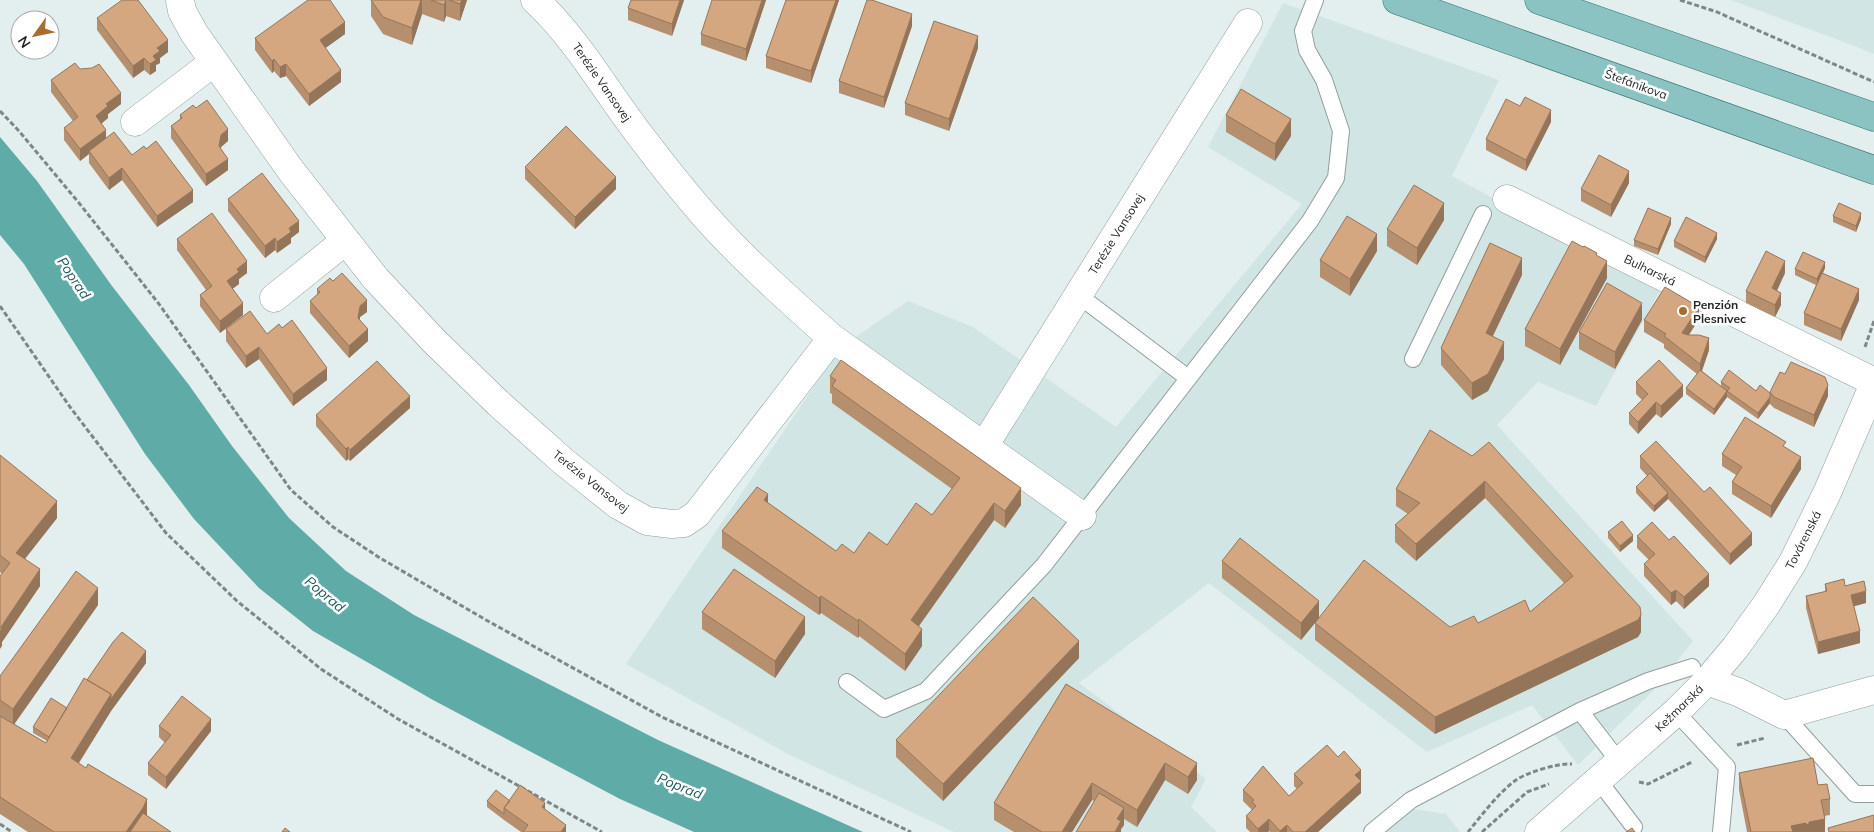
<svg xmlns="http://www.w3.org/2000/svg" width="1874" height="832" viewBox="0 0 1874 832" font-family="Mulish,sans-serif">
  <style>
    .built { fill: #d1e6e4 }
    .water { fill: #5faba7 }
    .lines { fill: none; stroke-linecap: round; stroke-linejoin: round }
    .service-casing { stroke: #939d9c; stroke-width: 18 }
    .minor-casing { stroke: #939d9c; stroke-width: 29 }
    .primary-casing { stroke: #337270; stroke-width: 29 }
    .path { stroke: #7e8686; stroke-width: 3; stroke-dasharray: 5 2.5; stroke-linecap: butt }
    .service { stroke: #fff; stroke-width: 16 }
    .minor { stroke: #fff; stroke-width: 28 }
    .primary { stroke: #8ac3c1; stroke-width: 28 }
    .wall { fill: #b6906e }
    .shaded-wall { fill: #94755a }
    .building { fill: #d4a780; stroke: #94755a }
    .poi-dot { fill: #a96c30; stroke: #fff; stroke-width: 2 }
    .labels { text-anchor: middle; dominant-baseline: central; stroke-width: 5; stroke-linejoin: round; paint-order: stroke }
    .street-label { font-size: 12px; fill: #232727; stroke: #fff }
    .poi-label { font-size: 12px; font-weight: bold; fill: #232727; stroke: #fff; text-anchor: start }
    .water-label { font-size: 14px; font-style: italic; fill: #1e5d5b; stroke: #fff }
  </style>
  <rect width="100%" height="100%" fill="#e3eeee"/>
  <path class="built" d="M1731 0H1874V54L1857 47Z
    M1283 3 1499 80 1452 176 1661 289 1596 406 1538 382 1497 425 1693 641 1654 690 1578 765 1532 705 1427 752 1209 583 1079 683 1206 779 1191 807 1217 832H954L790 755 626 664 840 348 908 301 973 327 1116 427 1302 204 1208 147Z
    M1407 808 1446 814 1460 832H1380Z"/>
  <path class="water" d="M0 137 37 181 112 286 189 385 232 446 289 518 346 571 414 615 658 740 863 832H694L620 799 433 700 313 631 259 588 194 519 145 454 24 264 0 235Z"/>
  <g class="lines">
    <defs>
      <path id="service" d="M1078 295 1188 378
        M1413 359 1483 214
        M847 682 884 709 926 691 1044 565 1310 221 1336 178 1341 131 1324 80 1307 50 1303 31 1315 0
        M1580 711 1620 763
        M1676 712 1727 767 1721 832
        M1784 715 1855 794H1874
        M1599 781 1634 827
        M1372 832 1411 800 1580 711 1648 681 1692 667"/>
      <path id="minor" d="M180 0 182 11 194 33 292 172 376 279 434 341 498 403 564 462 618 505 647 521 672 524 684 523 697 514 832 338C798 308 764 278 732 245 699 212 670 175 642 138 606 92 578 40 535 0
        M135 122 214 62
        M1507 199 1874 382
        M274 298 345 241
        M832 338 1082 516
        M984 446 1248 23
        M1707 681 1738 692 1784 715 1874 690
        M1539 832 1676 712 1707 681 1735 648 1766 605 1793 562 1827 493 1874 384"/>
      <path id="primary" d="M1397 0 1874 170
        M1539 0 1874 117"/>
    </defs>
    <use href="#service" class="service-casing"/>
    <use href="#minor" class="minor-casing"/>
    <use href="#primary" class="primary-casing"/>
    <path class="path" d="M1680 0 1717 12 1874 82
      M0 111 19 131 79 203 159 304 291 490 333 527 380 558 486 620 662 717 911 832
      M0 306 70 407 166 533 237 601 321 669 398 719 602 832
      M1865 347 1874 321
      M1737 745 1765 738
      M1639 782 1648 784 1692 762
      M0 824 12 832
      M1468 832C1481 816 1499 792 1516 780 1528 772 1558 763 1572 764
      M1482 832 1527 792 1549 784"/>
    <use href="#service" class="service"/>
    <use href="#minor" class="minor"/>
    <use href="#primary" class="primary"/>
  </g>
  <path class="wall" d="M371 0H467L460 21 446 16 444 22 422 14 412 45 383 34 371 16Z
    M684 0 672 36 628 20V8Z
    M766 0 746 61 701 45V34Z
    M839 0 811 83 766 68V56Z
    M97 18 168 52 160 58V63L156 65V71L150 75 144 70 133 78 97 30Z
    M912 26 884 108 839 93V81Z
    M345 34 325 48 341 82 309 106 286 76 280 78 274 71 272 73 255 50V38Z
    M978 48 949 131 905 115V103Z
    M80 69 121 104 108 114V118L101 124 106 138 132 155 193 202 157 227 122 180 109 190 89 163V154L80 161 64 140V128L73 121 51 92V80Z
    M180 115 228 141 221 147V149L228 170 206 186 171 138V126L180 120Z
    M1226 115 1291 136 1275 161 1226 132Z
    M1551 122 1526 171 1486 150V139Z
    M525 167 616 189 575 229 525 179Z
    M1629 183 1611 217 1581 201V189Z
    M228 199 299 232 291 238V243L277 253 275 250 265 258 228 211Z
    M1833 216 1861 219 1856 232 1833 222Z
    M1444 220 1417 265 1387 246V229Z
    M1671 224 1658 255 1634 246V240Z
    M177 239 247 273 239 279V284L232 289 243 315 220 333 200 306V295L206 290 177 250Z
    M1717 239 1705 263 1674 247V241Z
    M1377 251 1350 296 1320 277V260Z
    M1597 256 1607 278 1560 365 1525 346V329Z
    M1825 268 1823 273 1859 300 1841 341 1804 325V313L1816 285 1795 275V269Z
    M1785 273 1777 291 1781 305 1775 317 1746 303V291Z
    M1522 275 1493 336 1504 359 1488 391 1472 400 1441 365V348Z
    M317 289 367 312 360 317V320L368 341 349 358 310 313V301L317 295Z
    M1699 319 1689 335 1709 350 1702 371 1721 386V382L1756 391 1770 393 1828 396 1814 427 1774 408 1770 404V403L1758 419 1727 397 1714 415 1686 394V388L1697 374 1664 348V344L1644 332V320Z
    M1642 320 1615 369 1579 349V332Z
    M282 328 327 380 293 406 259 359 246 368 226 341V329L267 334Z
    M830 376 1021 505 1005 528 994 520 919 626 922 646 905 671 859 636 858 638 821 613 819 615 722 548V531L768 503 836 551 854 553 887 545 932 515 952 489 832 403V394L830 393Z
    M1636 382 1683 396 1661 418 1656 414 1638 434 1629 424V413L1642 400 1636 394Z
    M410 408 350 461 348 459 346 461 316 426V415Z
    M1786 448 1801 469 1771 518 1732 494V482L1736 475 1722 466V454Z
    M0 455 57 518 25 559 40 586 2 642V646V574L0 572Z
    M1472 456 1641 632 1638 637 1435 734 1315 640V623L1450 627 1478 623 1530 612 1564 583 1485 498 1416 561 1395 542V525L1408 514 1396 506V489Z
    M1640 456 1752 545 1730 565 1668 499 1654 512 1636 493V487L1647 476 1640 468Z
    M1608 532 1633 541 1620 552 1608 538Z
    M1637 536 1709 586 1684 609 1676 601 1671 605 1644 576V564L1649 560 1637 548Z
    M1222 561 1319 618 1301 640 1222 578Z
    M1825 584 1845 586 1866 603 1854 606 1860 643 1818 654 1806 608V596L1825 592Z
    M98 605 14 724 46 743 47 741 33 733V727L67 708 87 680 146 663 111 711 79 763 147 816 171 832H28L0 814V676Z
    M702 612 805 634 775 678 702 629Z
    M1079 658 943 801 896 757V740Z
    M1066 684 1197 780 1188 794 1165 780 1137 827 1124 819V825L1121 829V832L1094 801 1092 800 1072 832H1014L994 820V803Z
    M159 726 211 731 166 789 148 775V763L165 743 159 737Z
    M1338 757 1361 770V793L1318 832H1270L1269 831 1268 832H1250L1246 828V816L1252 810 1243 801V790L1289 796 1297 789 1294 786V774Z
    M1739 773 1818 785 1830 799V815L1824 816 1825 832H1747L1739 790Z
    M487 801H510L545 810 566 832H521L504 820 487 807Z"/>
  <path class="shaded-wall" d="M421 0H422V14L412 45V28Z
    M446 0V16L444 22V5Z
    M462 0H467L460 21V4Z
    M680 0H684L672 36V24Z
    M762 0H766L746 61V49Z
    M836 0H839L811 83V71Z
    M912 14V26L884 108V97Z
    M345 22V34L320 52V40Z
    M978 36V48L949 131V119Z
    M168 40V52L160 58V63L156 65V71L150 75V64L157 48Z
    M144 58V70L133 78V66Z
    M274 59V71L272 73V61Z
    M286 64V76L280 78V67Z
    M341 70V82L309 106V94Z
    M121 93V104L108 114V118L96 128V116L106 104Z
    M1551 110V122L1526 171V160Z
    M1291 119V136L1275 161V144Z
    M228 129V141L221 147 219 158V146L221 135Z
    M106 130V142L89 151V154L80 161V149Z
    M228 159V170L206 186V174Z
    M122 168V180L109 190V178Z
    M1629 171V183L1611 217V205Z
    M616 177V189L575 229V217Z
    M193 190V202L157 227V216Z
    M1444 203V220L1417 265V248Z
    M1861 213V219L1856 232V226Z
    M1671 218V224L1658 255V249Z
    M299 221V232L291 238V243L277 253V242L289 228Z
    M1717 233V239L1705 263V257Z
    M1377 234V251L1350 296V279Z
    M275 238V250L265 258V246Z
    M1522 258V275L1486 350V333Z
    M247 261V273L239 279V284L227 293V281L237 269Z
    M1607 261V278L1560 365V349Z
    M1785 261V273L1772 300V288Z
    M1825 262V268L1817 285V279Z
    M1859 289V300L1841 341V329Z
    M1781 293V305L1775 317V305Z
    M367 300V312L360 317 358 330V318L360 306Z
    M243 303V315L220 333V321Z
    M1642 303V320L1615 369V352Z
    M1699 307V319L1682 345V333Z
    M368 329V341L349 358V346Z
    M1709 338V350L1700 376V364Z
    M1504 342V359L1488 391 1472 400V383Z
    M259 347V359L246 368V356Z
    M327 368V380L293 406V394Z
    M1683 385V396L1661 418V406Z
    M1828 385V396L1814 427V415Z
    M1727 391V397L1714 415V409Z
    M410 396V408L350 461V450Z
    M1770 397V403L1758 419V413Z
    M1656 402V414L1638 434V422Z
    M348 447V459L346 461V449Z
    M1801 457V469L1771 518V506Z
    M1485 481V498L1416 561V544Z
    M1021 488V505L1005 528V511Z
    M1668 493V499L1654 512V506Z
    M768 494V511L764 500Z
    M57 501V518L16 570V553Z
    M994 503V520L911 637V620Z
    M1752 533V545L1730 565V554Z
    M1633 535V541L1620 552V546Z
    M40 569V586L2 642V646L0 649V632L1 627Z
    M1709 574V586L1684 609V597Z
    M98 588V605L13 726V709Z
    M1676 590V601L1671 605V593Z
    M1866 591V603L1851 607V595Z
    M821 596V613L819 615V598Z
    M1319 601V618L1301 640V623Z
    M1641 615V632L1638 637 1435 734V717Z
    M805 617V634L775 678V661Z
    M859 619V636L858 638V621Z
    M922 629V646L905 671V654Z
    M1860 631V643L1818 654V642Z
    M1079 641V658L943 801V784Z
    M146 651V663L111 711 71 775V758L111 694Z
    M211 719V731L166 789V777Z
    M1165 763V780L1137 827V810Z
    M1197 763V780L1188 794V777Z
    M1361 770V793L1318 832H1305L1355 775Z
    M1092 783V800L1072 832H1062Z
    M147 799V816L138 832H126Z
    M545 803V814L542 807Z
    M1124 808V825L1121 829V832H1115L1117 819Z
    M1269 819V831L1268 832H1258V829Z
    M1825 819V832H1806V825L1809 822Z
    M1806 823V832H1791V826Z
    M566 825V832H561Z
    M1287 825V832H1280V831Z"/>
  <path class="building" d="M122 0H138L168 40 157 48 160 51 153 56 156 60 150 64 144 58 133 66 97 18Z
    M308 0H330L345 22 320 40 341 70 309 94 286 64 280 67 274 59 272 61 255 38Z
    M371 0H421L412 28 383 17Z
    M431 0H446L444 5Z
    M449 0H462L460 4Z
    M631 0H680L672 24 628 8Z
    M712 0H762L746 49 701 34Z
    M786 0H836L811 71 766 56Z
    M867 0H872L912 14 884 97 839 81Z
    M934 21 978 36 949 119 905 103Z
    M75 63 80 69 92 68 99 64 121 93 106 104 108 106 96 116 106 130 80 149 64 128 78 117 51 80Z
    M1241 89 1291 119 1275 144 1226 115Z
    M1525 97 1551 110 1526 160 1486 139 1506 99 1520 106Z
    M207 100 228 129 221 135 219 146 228 159 206 174 171 126 182 118 180 115 193 105 196 108Z
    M566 126 616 177 575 217 525 167Z
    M114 132 132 155 144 146 146 149 156 141 193 190 157 216 122 168 109 178 89 151Z
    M1599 155 1629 171 1611 205 1581 189Z
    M262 173 299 221 289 228 291 232 277 242 275 238 265 246 228 199Z
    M1414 185 1444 203 1417 248 1387 229Z
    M1839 203 1861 213 1856 226 1833 216Z
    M1648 208 1671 218 1658 249 1634 240Z
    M212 213 247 261 237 269 239 272 227 281 243 303 220 321 200 295 212 286 177 239Z
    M1347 216 1377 234 1350 279 1320 260Z
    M1686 217 1717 233 1705 257 1674 241Z
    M1572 241 1583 247 1584 246 1597 253 1596 255 1607 261 1560 349 1525 329Z
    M1490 243 1522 258 1486 333 1504 342 1488 374 1472 383 1441 348Z
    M1766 251 1785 261 1772 288 1781 293 1775 305 1746 291Z
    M1803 252 1825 262 1817 279 1795 269Z
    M342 273 367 300 360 306 358 318 368 329 349 346 310 301 320 292 317 289 330 278 333 281Z
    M1822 273 1859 289 1841 329 1804 313Z
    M1607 283 1642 303 1615 352 1579 332Z
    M1665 287 1699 307 1682 333 1688 335H1699L1709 338 1700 364 1664 336 1666 334 1644 320Z
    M250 311 267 334 279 324 282 328 292 320 327 368 293 394 259 347 246 356 226 329Z
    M841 360 1021 488 1005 511 994 503 911 620 922 629 905 654 859 619 858 621 821 596 819 598 722 531 757 487 768 494 764 500 836 551 842 544 854 553 869 532 887 545 916 503 932 515 960 478 832 386 836 380 830 376Z
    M1659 360 1683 385 1661 406 1656 402 1638 422 1629 413 1648 394 1636 382Z
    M377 361 410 396 350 450 348 447 346 449 316 415Z
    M1791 362 1825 377 1828 385 1814 415 1774 397 1770 392 1780 372 1785 374Z
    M1700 370 1727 391 1730 388 1721 382 1729 370 1756 391 1760 385 1770 393V397L1758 413 1727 391 1714 409 1686 388Z
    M1745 417 1786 442 1783 446 1801 457 1771 506 1732 482 1742 467 1722 454Z
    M1430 430 1472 456 1489 442 1640 607 1641 615 1638 620 1435 717 1315 623 1364 560 1450 627 1474 616 1478 623 1525 600 1530 612 1573 576 1485 481 1416 544 1395 525 1420 503 1396 489Z
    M1656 441 1704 492 1710 487 1752 533 1730 554 1640 456Z
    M0 455 57 501 16 553 40 569 1 627 2 629 0 632V576L10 563 0 555Z
    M1650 473 1668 493 1654 506 1636 487Z
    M1622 521 1633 535 1620 546 1608 532Z
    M1652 522 1669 540 1674 536 1709 574 1684 597 1676 590 1671 593 1644 564 1655 554 1637 536Z
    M1240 538 1319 601 1301 623 1222 561Z
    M734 569 805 617 775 661 702 612Z
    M76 571 98 588 13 709 0 700V676Z
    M1844 579 1845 586 1864 581 1866 591 1851 595 1860 631 1818 642 1806 596 1827 591 1825 584Z
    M1033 597 1079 641 943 784 896 740Z
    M122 632 146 651 111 699V694L87 680 113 642Z
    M84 678 111 694 71 758 86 768 88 764 147 799 143 808 126 832H54L0 797V716L46 743Z
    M1066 684 1197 763 1188 777 1165 763 1137 810 1092 783 1062 832H1042L994 803Z
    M182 696 211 719 166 777 148 763 171 735 159 726Z
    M51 698 67 708 49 737 33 727Z
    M1327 745 1338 757 1344 751 1361 770 1355 775 1361 781 1305 832H1293L1287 825 1280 831 1269 819 1258 829 1246 816 1256 806 1252 802 1254 800 1243 790 1263 766 1289 796 1303 783 1294 774Z
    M1813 758 1818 785 1827 784 1830 799 1821 800 1825 819 1809 822V824L1806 825V823L1791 826 1793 832H1751L1739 773Z
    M520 785 545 803 542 807 566 825 561 832H523L528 825 504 808Z
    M496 790 510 801 504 808V814L487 801Z
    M1099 793 1124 808 1117 819 1121 821 1115 832H1076Z
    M143 813 171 832H130Z
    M1874 815V832H1829L1828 828Z
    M285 828 290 832H282Z
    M1632 828 1635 832H1626Z"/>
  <circle class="poi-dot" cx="1683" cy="311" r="5"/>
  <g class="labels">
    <g class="street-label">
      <text transform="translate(602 82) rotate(55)">Terézie Vansovej</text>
      <text transform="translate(1636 84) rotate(20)">Štefánikova</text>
      <text transform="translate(1116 234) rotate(-58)">Terézie Vansovej</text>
      <text transform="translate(1650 270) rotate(26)">Bulharská</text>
      <text transform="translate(591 481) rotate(38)">Terézie Vansovej</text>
      <text transform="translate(1803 540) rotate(-63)">Továrenská</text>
      <text transform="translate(1679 708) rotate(-44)">Kežmarská</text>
    </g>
    <g class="poi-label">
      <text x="1693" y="304">Penzión<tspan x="1693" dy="14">Plesnivec</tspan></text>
    </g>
    <g class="water-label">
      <text transform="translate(74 278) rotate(56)">Poprad</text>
      <text transform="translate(325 594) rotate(40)">Poprad</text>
      <text transform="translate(680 786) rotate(22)">Poprad</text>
    </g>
  </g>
  <g transform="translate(35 35) rotate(237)"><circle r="24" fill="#ffffff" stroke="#a7a9a9"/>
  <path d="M0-4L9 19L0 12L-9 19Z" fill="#a96c30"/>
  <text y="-8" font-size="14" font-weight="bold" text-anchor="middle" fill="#232727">N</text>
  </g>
</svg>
